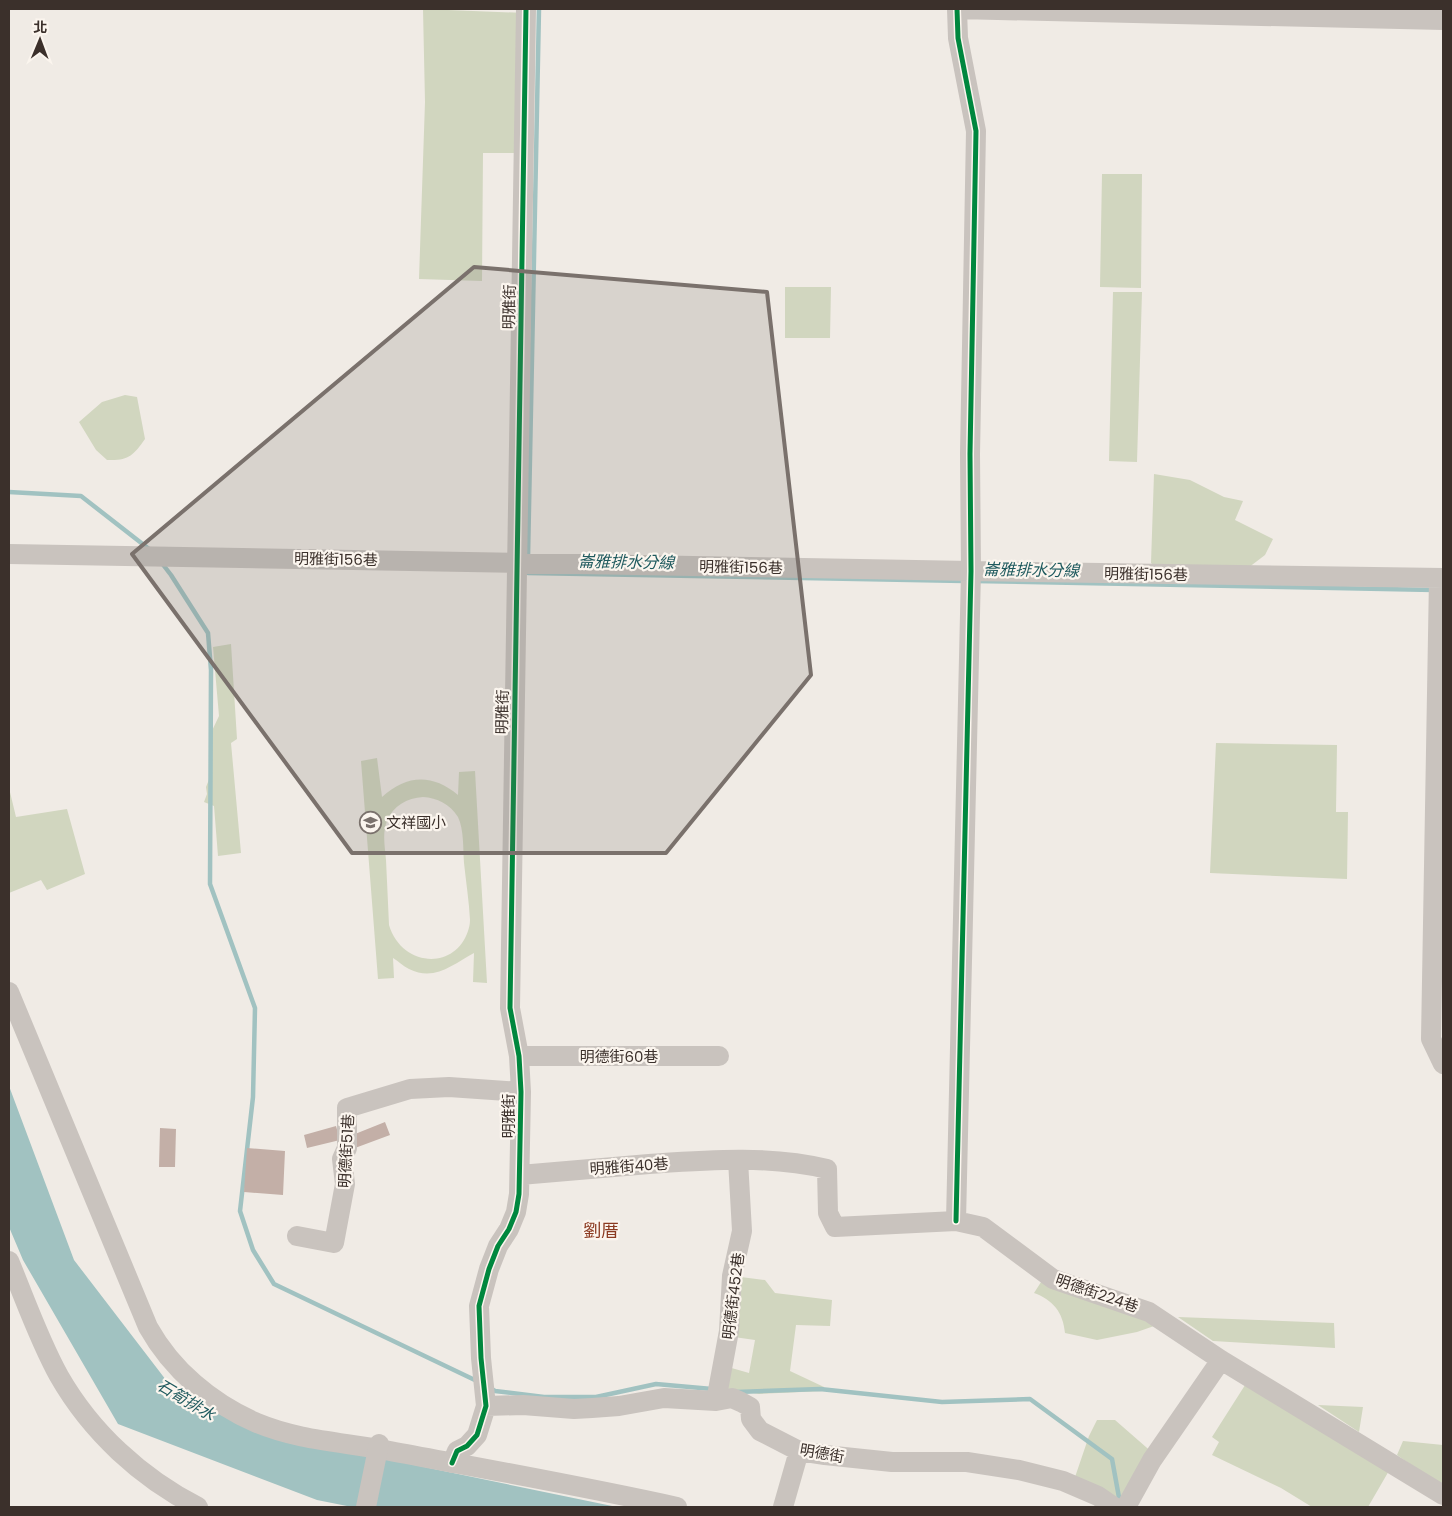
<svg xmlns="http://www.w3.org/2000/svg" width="1452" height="1516" viewBox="0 0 1452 1516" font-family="Poppins,'Noto Sans TC',sans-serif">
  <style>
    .green { fill: #d1d6bf; fill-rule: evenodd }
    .water { fill: #a1c2c1 }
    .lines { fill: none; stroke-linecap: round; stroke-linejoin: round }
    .stream { stroke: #a1c2c1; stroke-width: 4.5 }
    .building { fill: #c3afa7 }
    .minor { stroke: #c9c3be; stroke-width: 20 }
    .minor-bridge { stroke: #c9c3be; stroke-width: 20 }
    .cycleway-casing { stroke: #fbf5ee; stroke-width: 8 }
    .cycleway { stroke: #00873e; stroke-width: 5 }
    .marked { fill: #7a716c; fill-opacity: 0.2; stroke: #7a716c; stroke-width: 4; stroke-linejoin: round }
    .labels { text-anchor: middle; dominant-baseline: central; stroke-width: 4.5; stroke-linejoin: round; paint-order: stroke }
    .street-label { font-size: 15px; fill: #3b302b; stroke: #fbf5ee }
    .poi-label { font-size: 15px; fill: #3b302b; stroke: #fbf5ee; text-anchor: start }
    .water-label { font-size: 16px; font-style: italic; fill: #1f5a5e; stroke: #fbf5ee }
    .quarter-label { font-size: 18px; fill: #8c3b22; stroke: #fbf5ee }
  </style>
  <rect width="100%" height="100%" fill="#f0ebe5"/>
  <path class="green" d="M423 9 525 13 523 153H483L482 281 419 279 425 102Z
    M1102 174H1142L1141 288 1100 287Z
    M785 287H831L830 338H785Z
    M1113 292H1142L1137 462 1109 461Z
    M125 395 137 397 145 439C133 456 128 461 107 460L96 450 79 422 102 402Z
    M1154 474 1190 480 1224 497 1243 501 1235 520 1273 539 1265 555 1244 571 1158 570 1151 563Z
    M231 644 237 739 231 743 241 853 218 856 214 806 204 802 207 794 206 787 210 777 209 737 219 716 213 647Z
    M1216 743 1337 745 1336 812H1348L1347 879 1210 873Z
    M377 758 382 797C406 775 432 773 458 795L459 772 475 771 487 983 473 982 474 953C453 964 435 982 409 969 403 966 398 961 393 958L394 978 378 979 361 761ZM423 797C437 798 450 804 458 817 464 830 463 848 464 863 466 882 469 901 470 920 470 924 469 928 468 931 454 972 401 966 389 925 388 903 387 881 386 860 385 847 382 833 387 821 393 806 407 798 423 797Z
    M9 788 16 817 67 809 85 874 47 890 41 880 9 893Z
    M741 1277 765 1280 775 1293 832 1300 830 1326 796 1325 790 1371 824 1387V1391L759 1394 724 1388 728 1367 749 1373 755 1340 734 1337Z
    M1043 1279 1128 1309 1154 1326 1137 1332 1097 1340 1065 1333C1063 1312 1053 1300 1034 1293Z
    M1178 1317 1334 1323 1335 1348 1213 1341Z
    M1247 1382 1390 1469 1368 1507H1312L1281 1488 1212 1455 1219 1442 1212 1437Z
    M1318 1405 1363 1407 1359 1432Z
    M1097 1420H1115L1162 1461 1133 1507 1074 1480 1089 1436Z
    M1403 1441 1443 1445V1487L1397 1455Z"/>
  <path class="water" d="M9 1086 74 1260 179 1397 294 1440 617 1507H352L317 1500 118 1424 23 1260 9 1227Z"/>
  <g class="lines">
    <path class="stream" d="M9 492 81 496 149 549
      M528 557 539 9
      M161 562 171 575 208 633 211 670 210 884 255 1008 253 1097 240 1211 253 1250 274 1284 479 1382
      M528 568V573L964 581
      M975 581 1434 590
      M490 1388 495 1391 544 1397H596L656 1384 712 1389
      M737 1392 820 1389 942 1402 1030 1399 1112 1459 1120 1503"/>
  </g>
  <path class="building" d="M385 1122 390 1135 355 1148 350 1136Z
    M336 1126 340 1140 307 1148 304 1135Z
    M160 1128 176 1129 175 1167H159Z
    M247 1148 285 1151 283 1195 244 1192Z"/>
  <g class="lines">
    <path class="minor" d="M957 9 1443 20
      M9 554 971 571 1443 578
      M1439 578 1431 1039 1443 1064
      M9 992 148 1327C172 1370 211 1403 257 1423 300 1441 345 1442 390 1451 486 1469 582 1486 677 1507
      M519 1056H719
      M520 1175C563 1171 606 1168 649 1164 708 1160 769 1155 827 1169L828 1213 835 1227 956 1221 983 1227 1053 1279 1149 1312 1221 1360 1443 1495
      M956 1221 971 571 970 454 976 131 958 38 957 9
      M297 1236 334 1243 345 1184 342 1159 347 1148V1108L410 1089 449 1087 521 1092
      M9 1261C25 1299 39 1340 59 1376 91 1432 141 1478 198 1507
      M716 1401 729 1331 732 1276 742 1231 738 1160
      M486 1406 523 1405 574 1409 592 1408 619 1406 664 1398 716 1401 732 1398 741 1402 750 1407 751 1419 760 1431 799 1451 825 1455 892 1462H967L1019 1470 1063 1481 1098 1496 1114 1507
      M452 1463 457 1451 467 1446 477 1435 486 1406 481 1358 479 1306 489 1269 498 1246 509 1229 516 1212 519 1194 521 1092 519 1056 510 1008 526 9
      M783 1507 799 1451
      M1126 1507 1152 1460 1221 1360"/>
    <path class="minor-bridge" d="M366 1507 379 1444"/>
    <defs>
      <path id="cycleway" d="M956 1221 971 571 970 454 976 131 958 38 957 9
        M452 1463 457 1451 467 1446 477 1435 486 1406 481 1358 479 1306 489 1269 498 1246 509 1229 516 1212 519 1194 521 1092 519 1056 510 1008 526 9"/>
    </defs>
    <use href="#cycleway" class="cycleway-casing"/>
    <use href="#cycleway" class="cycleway"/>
  </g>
  <path class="marked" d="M474 267 767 292 811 675 666 853H352L132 554Z"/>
  <defs>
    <symbol id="school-ring" viewBox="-11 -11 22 22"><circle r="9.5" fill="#fbf5ee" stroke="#7a716c" stroke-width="1.5"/><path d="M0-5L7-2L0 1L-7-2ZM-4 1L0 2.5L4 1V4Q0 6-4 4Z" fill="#7a716c"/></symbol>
  </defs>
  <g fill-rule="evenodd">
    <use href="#school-ring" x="358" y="810" width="25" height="25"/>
  </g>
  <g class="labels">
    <g class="street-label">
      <text transform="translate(509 307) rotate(-89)">明雅街</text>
      <text transform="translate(336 559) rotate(1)">明雅街156巷</text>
      <text transform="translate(741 567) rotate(1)">明雅街156巷</text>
      <text transform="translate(1146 574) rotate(1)">明雅街156巷</text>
      <text transform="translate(502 712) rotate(-89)">明雅街</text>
      <text x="619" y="1056">明德街60巷</text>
      <text transform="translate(508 1116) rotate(-90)">明雅街</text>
      <text transform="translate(346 1151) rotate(-87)">明德街51巷</text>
      <text transform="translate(629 1166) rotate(-4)">明雅街40巷</text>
      <text transform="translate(1097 1293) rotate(19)">明德街224巷</text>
      <text transform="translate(733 1296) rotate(-83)">明德街452巷</text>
      <text transform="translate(822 1453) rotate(10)">明德街</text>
    </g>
    <g class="poi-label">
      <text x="386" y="822">文祥國小</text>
    </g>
    <g class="water-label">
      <text transform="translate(626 562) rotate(1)">崙雅排水分線</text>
      <text transform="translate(1031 570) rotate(1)">崙雅排水分線</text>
      <text transform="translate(186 1400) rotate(31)">石筍排水</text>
    </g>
    <g class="quarter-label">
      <text x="601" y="1230">劉厝</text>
    </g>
  </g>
  <rect width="1452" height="1516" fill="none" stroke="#3b302b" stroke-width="20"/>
  <g transform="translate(40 40) rotate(1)" stroke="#fbf5ee" stroke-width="4" paint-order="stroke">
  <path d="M0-4L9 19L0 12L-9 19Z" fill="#3b302b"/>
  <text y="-8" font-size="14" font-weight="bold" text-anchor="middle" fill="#3b302b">北</text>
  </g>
</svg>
